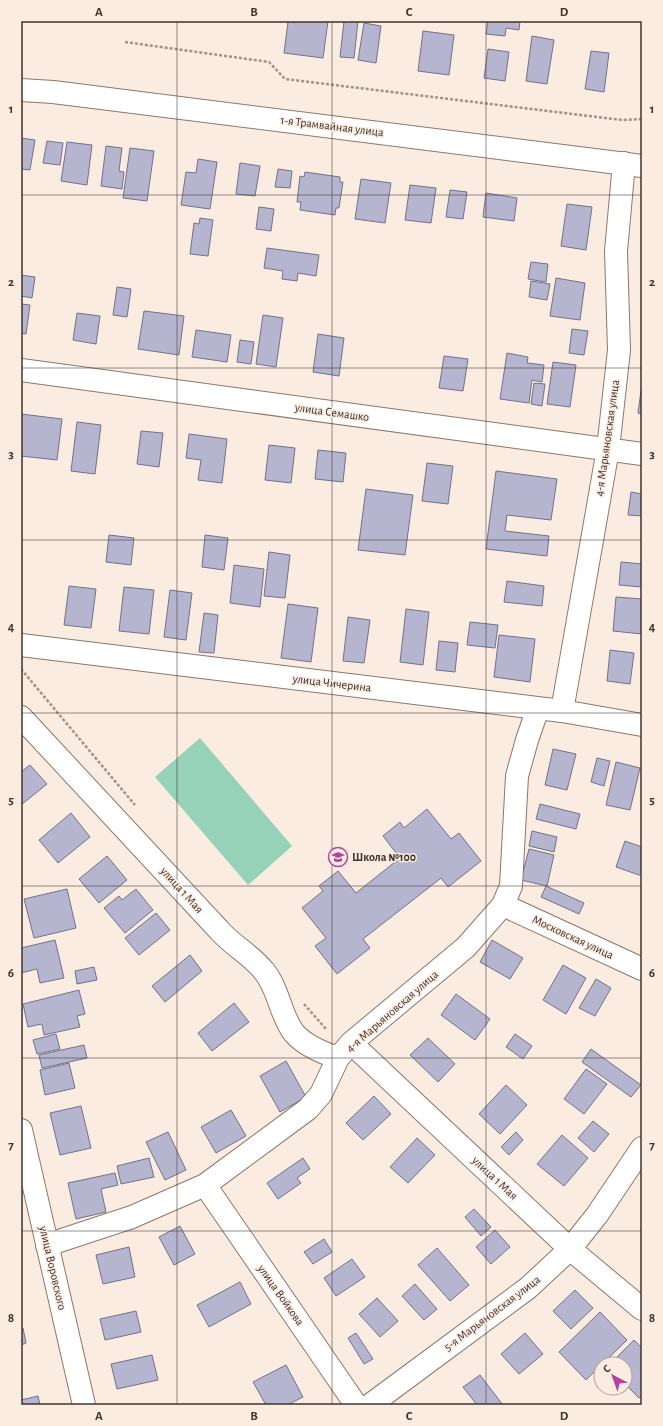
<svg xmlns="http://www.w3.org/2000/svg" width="663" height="1426" viewBox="0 0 663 1426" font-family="'Alegreya Sans',sans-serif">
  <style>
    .green { fill: #96d2b7 }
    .building { fill: #b6b5cf; stroke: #727189 }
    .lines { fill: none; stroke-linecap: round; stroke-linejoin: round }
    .minor-casing { stroke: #8e7767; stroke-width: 24 }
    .major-casing { stroke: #8e7767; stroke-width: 24 }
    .path { stroke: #9f9289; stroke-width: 2.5; stroke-dasharray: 3 2; stroke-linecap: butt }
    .minor { stroke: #fff; stroke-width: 22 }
    .major { stroke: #fff; stroke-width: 22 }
    .grid { fill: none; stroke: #3f352e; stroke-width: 1; stroke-opacity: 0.55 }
    .labels { text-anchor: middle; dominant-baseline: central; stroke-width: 3; stroke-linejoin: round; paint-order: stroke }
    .street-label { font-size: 12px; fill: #3f352e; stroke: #fbece1 }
    .poi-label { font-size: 12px; font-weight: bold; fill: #3f352e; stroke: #fbece1; text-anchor: start }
    .neatline { fill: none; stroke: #3f352e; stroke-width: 1.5 }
    .grid-label { font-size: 13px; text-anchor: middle; font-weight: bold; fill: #3f352e }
  </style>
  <rect width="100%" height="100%" fill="#fbece1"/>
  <path class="green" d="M200 738 292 846 248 885 155 777Z"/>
  <path class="building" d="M281 21H328L323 58 284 53 288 22Z
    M344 21H358L354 58 340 57Z
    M488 21H520L519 30 506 28 505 36 486 34Z
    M364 23 381 26 376 63 358 60Z
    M423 31 454 35 449 75 418 71Z
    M532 36 554 40 547 84 526 81Z
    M488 49 509 52 505 81 484 78Z
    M591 51 609 53 604 92 585 89Z
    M21 138 35 140 30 170 21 169Z
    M47 141 63 143 60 165 43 163Z
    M67 142 92 145 87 185 61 181Z
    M106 146 122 148 119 171 124 172 122 189 101 186Z
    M130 148 154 151 147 201 123 198Z
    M198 159 217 162 210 209 181 205 186 172 196 173Z
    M240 163 260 166 255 196 236 194Z
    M278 169 292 171 290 188 275 187Z
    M305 172 340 177V182H343L339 208H336L335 215 300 210 301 202H297L300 176 304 177Z
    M361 179 391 183 385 223 355 219Z
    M410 185 436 188 431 223 405 220Z
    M450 190 467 192 463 219 446 217Z
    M486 193 517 198 514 221 483 217Z
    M567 204 592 207 586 250 561 246Z
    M259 207 274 209 271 231 256 229Z
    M200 218 213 220 208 256 190 254 194 223 199 224Z
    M267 248 319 255 316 276 298 273 297 281 282 279 283 271 264 268Z
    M531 262 548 264 546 282 528 279Z
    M21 275 35 277 32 298 21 296Z
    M556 278 585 283 580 320 550 316Z
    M531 281 550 284 547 300 529 297Z
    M117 287 131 289 127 317 113 315Z
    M21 304 30 305 26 334 21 333Z
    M144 311 184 316 179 355 138 349Z
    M77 313 100 316 96 344 73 340Z
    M263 315 283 318 276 367 256 364Z
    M572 329 588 331 584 355 569 353Z
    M196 330 231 335 227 362 192 357Z
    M318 334 344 338 339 376 313 372Z
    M240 340 254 342 251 364 237 362Z
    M507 353 528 357 527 363 544 365 542 382 532 380 529 403 500 399Z
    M444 356 468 359 463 391 439 388Z
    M553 362 576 365 570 407 547 404Z
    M534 383 545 384 542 406 531 404Z
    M642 383V414L638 413Z
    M21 414 62 419 57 460 21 456Z
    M77 422 101 425 95 474 71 471Z
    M141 431 163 433 159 467 137 464Z
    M189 434 227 439 222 483 198 480 201 460 186 458Z
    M269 445 295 448 291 483 265 480Z
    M318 450 346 453 343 482 315 479Z
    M427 463 453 466 448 504 422 501Z
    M496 471 557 479 551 520 507 515 505 531 549 536 547 556 486 549Z
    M366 489 413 495 405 555 358 550Z
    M631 492 642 494V516L628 515Z
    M109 535 134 538 131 565 106 562Z
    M205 535 228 538 224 570 202 567Z
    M269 552 290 555 285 598 264 596Z
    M621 562 642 564V587L619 585Z
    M234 565 264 569 260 607 230 603Z
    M507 581 544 586 542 606 504 602Z
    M69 586 96 589 91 628 64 625Z
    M124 587 154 590 149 634 119 631Z
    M170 590 192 593 186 640 164 637Z
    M616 597 642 599V634L613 631Z
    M288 604 318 608 311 662 281 658Z
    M406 609 429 612 423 665 400 662Z
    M204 613 218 615 214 653 199 652Z
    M348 617 370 620 364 663 343 661Z
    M470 622 498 625 495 648 467 645Z
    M499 635 535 639 530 682 494 677Z
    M439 641 458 643 455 672 436 670Z
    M610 650 634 653 630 684 607 681Z
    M553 749 576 754 567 790 545 785Z
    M597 758 610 761 604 786 591 782Z
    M616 762 640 768 630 810 606 805Z
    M30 765 47 784 21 805V772Z
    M540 804 580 814 576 829 536 819Z
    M427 809 451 839 459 833 481 861 448 887 441 878 363 939 370 948 337 974 315 946 326 938 302 908 323 891 319 886 338 871 356 893 400 858 383 836 400 822 404 828Z
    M71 813 90 837 58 863 39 840Z
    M532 831 557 837 554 852 529 846Z
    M625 841 642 847V876L616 867Z
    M529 849 554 855 547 886 521 880Z
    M107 856 127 880 99 903 79 879Z
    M546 886 584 903 579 914 541 897Z
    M67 889 76 928 34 938 24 899Z
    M136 889 153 910 125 933 104 908 119 896 122 900Z
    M156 913 170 930 139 955 125 938Z
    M55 940 64 978 40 983 37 969 21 973V948Z
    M492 940 523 958 510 979 480 962Z
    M190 955 202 971 165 1002 152 986Z
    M563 965 586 978 566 1014 543 1000Z
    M94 967 97 980 77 984 75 971Z
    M596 979 611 988 595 1016 579 1008Z
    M79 990 85 1014 77 1016 80 1027 44 1035 42 1024 28 1027 23 1004Z
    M456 994 490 1019 475 1040 441 1015Z
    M234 1003 249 1022 212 1051 198 1033Z
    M56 1034 60 1049 37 1054 33 1040Z
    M515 1034 532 1046 523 1059 506 1047Z
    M428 1038 455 1064 438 1082 410 1055Z
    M84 1045 87 1058 42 1068 39 1055Z
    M591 1049 641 1085 631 1097 582 1062Z
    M286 1061 306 1097 280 1112 260 1076Z
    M69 1063 75 1088 45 1095 40 1070Z
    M586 1069 607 1084 584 1114 564 1099Z
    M506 1085 527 1105 500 1134 479 1114Z
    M374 1096 391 1114 363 1140 346 1123Z
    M81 1106 91 1148 60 1155 50 1113Z
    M231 1110 246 1136 216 1153 201 1127Z
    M593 1121 609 1134 594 1152 578 1138Z
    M168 1132 186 1170 165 1180 146 1142Z
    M516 1132 523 1140 509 1155 501 1147Z
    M562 1135 588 1158 564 1186 537 1164Z
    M417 1138 435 1155 408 1183 390 1167Z
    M149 1158 154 1177 121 1184 117 1166Z
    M303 1158 310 1169 297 1178 301 1183 278 1199 267 1183Z
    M115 1173 118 1185 101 1189 106 1212 76 1219 68 1183Z
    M474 1209 491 1227 481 1236 465 1217Z
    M180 1226 195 1254 174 1265 159 1237Z
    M495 1230 510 1247 491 1264 476 1247Z
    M324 1239 332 1252 313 1264 304 1252Z
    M129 1247 135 1277 103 1284 96 1255Z
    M437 1248 469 1285 450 1301 418 1265Z
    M352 1259 365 1277 336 1296 324 1278Z
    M240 1282 251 1304 209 1327 197 1305Z
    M415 1284 437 1309 424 1320 402 1296Z
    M575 1290 593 1308 571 1329 553 1311Z
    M377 1298 398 1321 380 1337 359 1314Z
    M136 1311 141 1332 105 1340 100 1319Z
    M600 1312 627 1340 586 1380 559 1352Z
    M23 1328 26 1343 21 1345V1329Z
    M356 1333 373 1359 364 1364 348 1338Z
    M525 1333 543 1354 519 1374 501 1354Z
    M634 1340 642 1348V1395L639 1398 625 1384V1364H610Z
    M152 1355 158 1380 117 1389 111 1364Z
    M286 1365 303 1397 287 1405H266L253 1382Z
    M480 1375 503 1405H477L463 1387Z
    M38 1396 40 1405H21V1400Z"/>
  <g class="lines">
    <defs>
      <path id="minor" d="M21 370 642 454
        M21 645 562 711 642 725
        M562 711 608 449 619 350 616 251 624 163
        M21 717C87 788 153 859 219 930 232 945 251 955 264 971 279 989 280 1015 294 1033 305 1046 323 1053 338 1058
        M503 905 642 969
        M351 1043 570 1249 642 1309
        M205 1185 356 1405
        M47 1245 132 1217 205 1185 308 1109 321 1094 338 1058 351 1043 466 947 503 905 511 886 517 776 527 740 538 708
        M370 1405 528 1288 570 1249 597 1215 642 1148"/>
      <path id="major" d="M21 90 53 92 642 166
        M21 1130 84 1405"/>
    </defs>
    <use href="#minor" class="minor-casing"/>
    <use href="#major" class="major-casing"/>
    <path class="path" d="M125 42 269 62 285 79 622 120 642 119
      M21 669 135 805
      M304 1004 326 1029"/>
    <use href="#minor" class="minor"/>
    <use href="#major" class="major"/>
  </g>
  <path class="grid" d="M177 21V1405M332 21V1405M486 21V1405M21 195H642M21 368H642M21 540H642M21 713H642M21 886H642M21 1058H642M21 1231H642"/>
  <defs>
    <symbol id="school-ring" viewBox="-11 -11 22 22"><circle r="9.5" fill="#fbece1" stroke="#b2439f" stroke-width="1.5"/><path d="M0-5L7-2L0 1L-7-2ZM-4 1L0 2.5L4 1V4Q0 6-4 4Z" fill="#b2439f"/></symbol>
  </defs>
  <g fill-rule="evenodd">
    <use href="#school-ring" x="327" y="846" width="22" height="22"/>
  </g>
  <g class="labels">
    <g class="street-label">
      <text transform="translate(332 126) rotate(7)">1-я Трамвайная улица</text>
      <text transform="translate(332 412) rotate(8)">улица Семашко</text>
      <text transform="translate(607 438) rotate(-82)">4-я Марьяновская улица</text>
      <text transform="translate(332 683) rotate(7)">улица Чичерина</text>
      <text transform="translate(182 890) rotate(48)">улица 1 Мая</text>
      <text transform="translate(573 937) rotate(25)">Московская улица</text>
      <text transform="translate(392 1011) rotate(-41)">4-я Марьяновская улица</text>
      <text transform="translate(495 1178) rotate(43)">улица 1 Мая</text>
      <text transform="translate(53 1268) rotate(77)">улица Воровского</text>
      <text transform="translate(281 1295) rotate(55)">улица Войкова</text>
      <text transform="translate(492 1313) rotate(-37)">5-я Марьяновская улица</text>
    </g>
    <g class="poi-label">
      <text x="352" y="857">Школа №100</text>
    </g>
  </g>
  <rect width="663" height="1426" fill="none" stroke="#fbece1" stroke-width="44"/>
  <g transform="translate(613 1376) rotate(319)"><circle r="19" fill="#fbece1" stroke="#b0a399"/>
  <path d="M0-3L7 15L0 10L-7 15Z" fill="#b2439f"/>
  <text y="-6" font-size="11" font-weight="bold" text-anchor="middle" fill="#3f352e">С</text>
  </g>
  <rect x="22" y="22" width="619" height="1382" class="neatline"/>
  <g class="grid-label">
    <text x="99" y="16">A</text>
    <text x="254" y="16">B</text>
    <text x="409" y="16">C</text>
    <text x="564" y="16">D</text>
    <text x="11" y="113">1</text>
    <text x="652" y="113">1</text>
    <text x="11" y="286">2</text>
    <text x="652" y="286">2</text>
    <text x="11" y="458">3</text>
    <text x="652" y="458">3</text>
    <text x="11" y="631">4</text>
    <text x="652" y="631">4</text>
    <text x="11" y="804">5</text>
    <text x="652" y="804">5</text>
    <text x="11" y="977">6</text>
    <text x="652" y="977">6</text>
    <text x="11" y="1149">7</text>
    <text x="652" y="1149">7</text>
    <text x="11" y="1322">8</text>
    <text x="652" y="1322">8</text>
    <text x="99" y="1420">A</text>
    <text x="254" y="1420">B</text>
    <text x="409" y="1420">C</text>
    <text x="564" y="1420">D</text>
  </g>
</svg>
